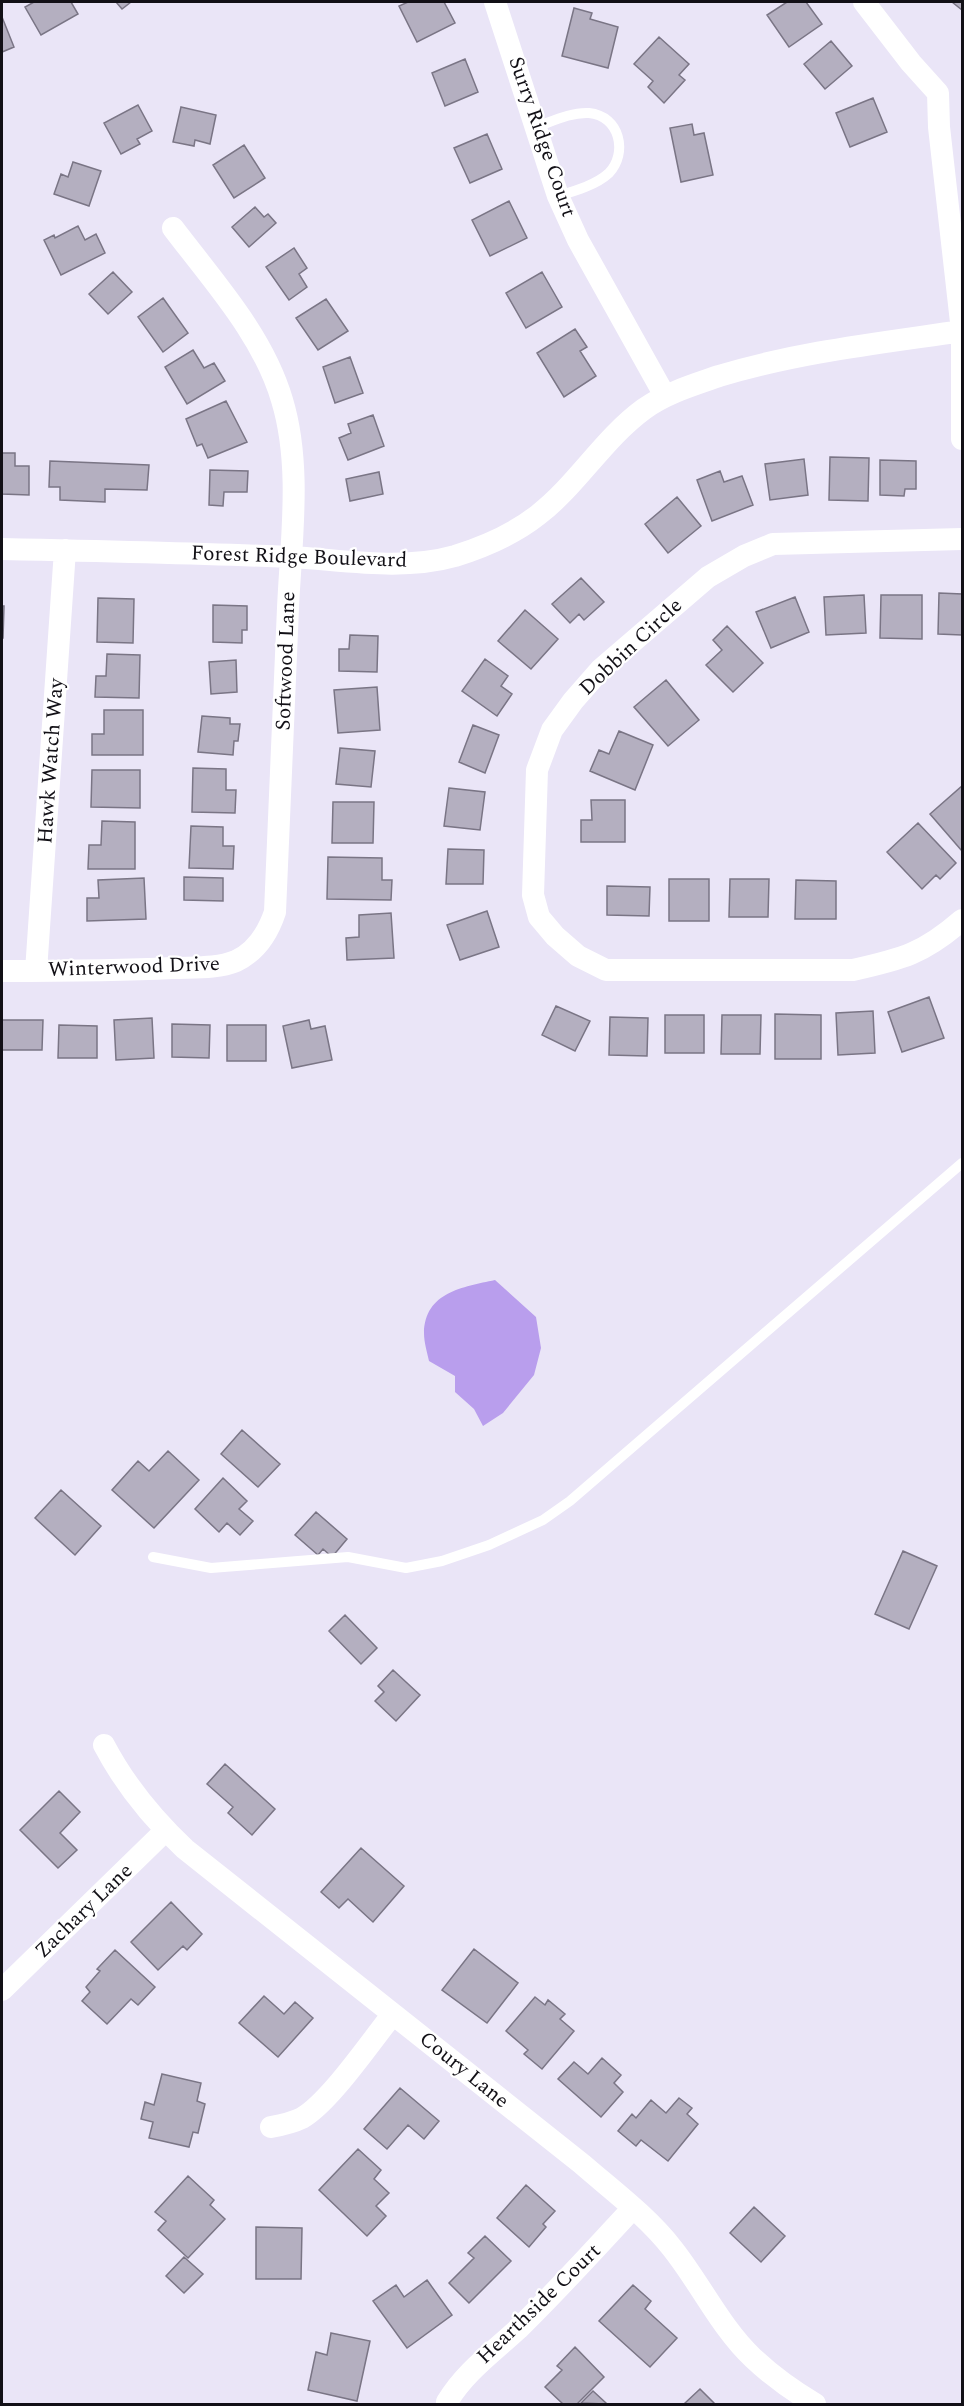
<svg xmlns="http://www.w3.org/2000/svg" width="964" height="2406" viewBox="0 0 964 2406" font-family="Spectral,serif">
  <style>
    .water { fill: #b99eed }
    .building { fill: #b4afc0; stroke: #7a7585; stroke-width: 1.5 }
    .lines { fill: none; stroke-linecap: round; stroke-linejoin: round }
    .service { stroke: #fff; stroke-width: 10 }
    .minor { stroke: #fff; stroke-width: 22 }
    .labels { text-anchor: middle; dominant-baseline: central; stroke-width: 4.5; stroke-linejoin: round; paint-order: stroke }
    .street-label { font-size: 21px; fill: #121016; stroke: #fff }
  </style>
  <rect width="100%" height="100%" fill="#eae5f7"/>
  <path class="water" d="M495 1280 536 1317 541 1348 534 1375 503 1413 483 1426 474 1409 455 1392V1376L429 1361C427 1352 424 1342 424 1333 425 1292 463 1287 495 1280Z"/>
  <path class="building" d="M34 2H71L78 14 41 35 25 7Z
    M116 2H131L122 9Z
    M408 2H444L455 23 417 42 399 6Z
    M787 2H806L822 24 789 47 767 15Z
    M952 2H962V10Z
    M574 8 592 13 590 19 618 27 608 68 562 56Z
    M2 17 14 47 2 52Z
    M659 37 689 64 679 75 685 80 664 103 648 87 653 81 634 64Z
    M831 41 852 66 825 89 804 64Z
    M465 59 478 92 445 106 432 73Z
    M873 98 887 132 850 147 836 113Z
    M138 105 152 131 137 139 140 144 121 154 104 123Z
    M181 107 216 115 210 144 195 140 194 146 173 142Z
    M692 124 694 135 704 133 713 175 681 182 670 128Z
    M487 134 502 169 470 183 454 148Z
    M244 145 265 178 234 198 213 165Z
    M73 162 101 171 89 206 54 194 61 174 68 177Z
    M509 201 527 238 490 256 472 220Z
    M255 207 264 217 268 214 276 223 249 247 232 227Z
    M78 226 85 240 96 234 105 253 61 275 44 240 54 235 55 238Z
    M294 248 307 268 299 274 307 287 289 300 266 267Z
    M113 272 132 292 108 314 89 294Z
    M542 272 562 307 526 328 506 293Z
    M163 298 188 333 163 352 138 317Z
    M326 299 348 331 318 350 296 318Z
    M575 329 587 347 580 351 596 376 564 397 537 353Z
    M193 350 204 368 214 363 225 381 187 404 165 367Z
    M350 357 363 393 335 403 323 367Z
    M226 401 247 442 208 458 202 444 197 446 186 419Z
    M373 415 384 446 348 460 339 438 351 433 348 424Z
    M2 453H15V466H29V495L2 494Z
    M830 457 869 458 868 501 829 500Z
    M804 459 808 495 770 500 765 464Z
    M880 460 916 461V489H905L904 496 880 495Z
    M50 461 149 465 147 490 105 489V502L60 500V487H49Z
    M210 470 248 471 247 492H224L223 506 209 505Z
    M720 471 724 482 742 476 753 505 712 521 697 480Z
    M379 472 383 494 350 501 346 479Z
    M677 497 701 526 668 553 645 524Z
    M581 578 604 602 584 620 579 614 570 623 552 604Z
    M939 593 962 594V635L938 634Z
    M864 595 866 633 826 635 824 597Z
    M881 595H922V639L880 638Z
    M795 597 809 632 771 648 756 612Z
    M98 598 134 599 133 643 97 642Z
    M213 605 247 606V630H242V643L213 642Z
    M2 606H4L3 638H2Z
    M525 610 558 639 531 669 498 641Z
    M727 626 763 663 733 692 706 665 722 650 713 640Z
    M350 635 378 636 377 672 339 671V649H349Z
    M107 654 140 655 139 698 95 697 96 676H106Z
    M485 659 508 676 501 686 512 694 497 716 462 691Z
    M236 660 237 692 211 694 209 662Z
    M666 680 699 720 668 746 634 707Z
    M377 687 380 730 338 733 334 690Z
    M104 710H143V755H92V734H104Z
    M202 716 230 718V724H240L238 741H234L233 755 198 752Z
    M473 725 499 735 485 773 459 762Z
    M619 731 653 745 635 790 590 771 599 750 609 754Z
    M340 748 375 751 371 787 336 784Z
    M193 768 226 769V790H236L235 813 192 812Z
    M92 770H140V808L91 807Z
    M962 786V851L930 814Z
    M449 788 485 792 480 830 444 826Z
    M591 800H625V842H581V820H592Z
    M333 802H374L373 843H332Z
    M102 821 135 822V869H88L89 845H101Z
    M918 823 956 863 940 879 936 875 922 889 887 852Z
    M191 826 223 827V846H234L233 869 189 868Z
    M448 849 484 850 483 884H446Z
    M328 857 382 858V880H392L391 900 327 899Z
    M184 877 223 878V901L184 900Z
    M144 878 146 919 87 921V898H99L98 880Z
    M669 879H709V921H669Z
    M730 879H769L768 917H729Z
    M796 880 836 881V919H795Z
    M607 886 650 887 649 916 607 915Z
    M487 911 499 947 460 960 447 925Z
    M391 913 394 958 347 960 346 938 359 937V915Z
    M929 997 944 1038 902 1052 888 1012Z
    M556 1006 590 1021 575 1051 542 1035Z
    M873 1011 875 1053 838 1055 836 1013Z
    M775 1014 821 1015V1059H775Z
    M665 1015H704V1053H665Z
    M722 1015H761L760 1054H721Z
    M610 1017 648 1018 647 1056 609 1055Z
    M152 1018 154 1058 116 1060 114 1020Z
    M2 1020H43L42 1050H2Z
    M309 1020 311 1029 325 1026 332 1060 292 1068 283 1026Z
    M172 1024 210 1025 209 1058 172 1057Z
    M59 1025 97 1026V1058H58Z
    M227 1025H266V1061H227Z
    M242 1430 280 1464 258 1487 221 1454Z
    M168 1451 199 1480 154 1528 112 1490 138 1461 149 1471Z
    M223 1478 247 1501 239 1509 253 1521 240 1535 227 1523 219 1532 195 1509Z
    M61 1490 101 1526 75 1555 35 1518Z
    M316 1512 347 1539 332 1557 323 1549 318 1555 295 1535Z
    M903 1551 937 1566 909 1629 875 1614Z
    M345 1615 377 1648 361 1664 329 1631Z
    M393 1670 420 1695 396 1721 375 1701 384 1692 378 1686Z
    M225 1764 275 1809 252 1835 228 1813 233 1807 207 1784Z
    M59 1791 80 1812 60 1833 77 1850 58 1868 20 1830Z
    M361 1848 404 1886 373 1922 348 1899 339 1908 321 1892Z
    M171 1902 202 1934 187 1950 183 1946 158 1970 131 1942Z
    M474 1949 518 1983 487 2023 442 1990Z
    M115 1950 155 1987 138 2005 131 1999 107 2024 82 2001 90 1992 86 1987 100 1971 97 1969Z
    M264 1996 284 2014 295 2002 313 2018 278 2057 239 2023Z
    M535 1997 545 2005 548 2000 565 2014 560 2019 574 2031 542 2069 524 2054 528 2050 506 2031Z
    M602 2058 621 2075 614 2083 623 2092 601 2117 558 2079 574 2062 588 2074Z
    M162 2074 201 2083 197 2101 205 2104 198 2133 193 2132 189 2147 149 2138 153 2122 141 2119 145 2102 154 2105Z
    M400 2088 439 2121 424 2139 408 2125 387 2149 364 2129Z
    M679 2098 692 2108 687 2114 698 2124 668 2161 641 2140 636 2146 618 2131 632 2114 636 2118 651 2100 666 2113Z
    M358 2149 381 2170 374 2179 389 2193 376 2206 386 2216 367 2236 319 2190Z
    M188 2176 214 2200 210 2205 225 2219 188 2258 158 2230 166 2221 155 2212Z
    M526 2185 555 2211 543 2224 546 2227 529 2247 497 2218Z
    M754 2207 785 2236 761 2262 730 2233Z
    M256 2227 302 2228 301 2279H256Z
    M485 2236 511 2261 469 2303 449 2283 474 2258 468 2253Z
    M184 2257 203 2274 184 2293 166 2276Z
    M427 2280 452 2315 407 2348 373 2301 396 2285 404 2297Z
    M633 2285 651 2301 645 2309 677 2338 650 2367 599 2321Z
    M331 2333 370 2341 357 2401 308 2390 316 2352 327 2355Z
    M575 2347 604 2377 577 2404H563L545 2387 562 2370 557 2366Z
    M700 2389 715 2404H684Z
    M593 2391 606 2403 605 2404 581 2403Z"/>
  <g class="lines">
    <path class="service" d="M536 127C553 121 571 112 589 113 620 116 628 153 609 173 596 185 575 191 558 196
      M153 1557 211 1568 348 1557 406 1568 442 1561 489 1545 543 1520 570 1501 962 1163"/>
    <path class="minor" d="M495 2 558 196 578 240 665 396
      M864 2 911 63 938 93 939 127 962 331V439
      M962 539 773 544 744 556 708 577 601 669 573 701 552 730 537 770 533 895 539 917 555 936 578 956 606 970H853C902 959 923 954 962 920
      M2 549C98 551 194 553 291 557 344 560 402 571 455 556 484 547 514 534 538 515 577 485 603 439 644 409 666 393 693 385 719 376 798 352 881 343 962 331
      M2 971C58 971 115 971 172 968 193 967 217 969 236 961 257 951 268 933 275 912 279 810 284 709 288 608 291 540 302 466 282 400 263 335 213 281 173 228
      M36 971 65 550
      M104 1745C125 1785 152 1818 185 1849L582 2164C613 2191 647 2216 672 2248 700 2283 721 2328 753 2358 772 2376 793 2391 815 2404
      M2 1990 165 1831
      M271 2127C282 2125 292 2123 302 2118 330 2102 371 2041 393 2014
      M447 2402C465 2372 492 2353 518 2329 558 2290 595 2249 633 2208"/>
  </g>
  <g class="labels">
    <g class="street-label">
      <text transform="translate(542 137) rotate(71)">Surry Ridge Court</text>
      <text transform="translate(299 557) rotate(2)">Forest Ridge Boulevard</text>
      <text transform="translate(631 647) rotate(-43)">Dobbin Circle</text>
      <text transform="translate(286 661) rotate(-88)">Softwood Lane</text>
      <text transform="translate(51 761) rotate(-86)">Hawk Watch Way</text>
      <text transform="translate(134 967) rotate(-2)">Winterwood Drive</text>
      <text transform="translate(84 1911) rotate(-44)">Zachary Lane</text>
      <text transform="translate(464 2070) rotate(39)">Coury Lane</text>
      <text transform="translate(539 2304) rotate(-44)">Hearthside Court</text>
    </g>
  </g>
  <rect width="964" height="2406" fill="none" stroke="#121016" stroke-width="6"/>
</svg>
